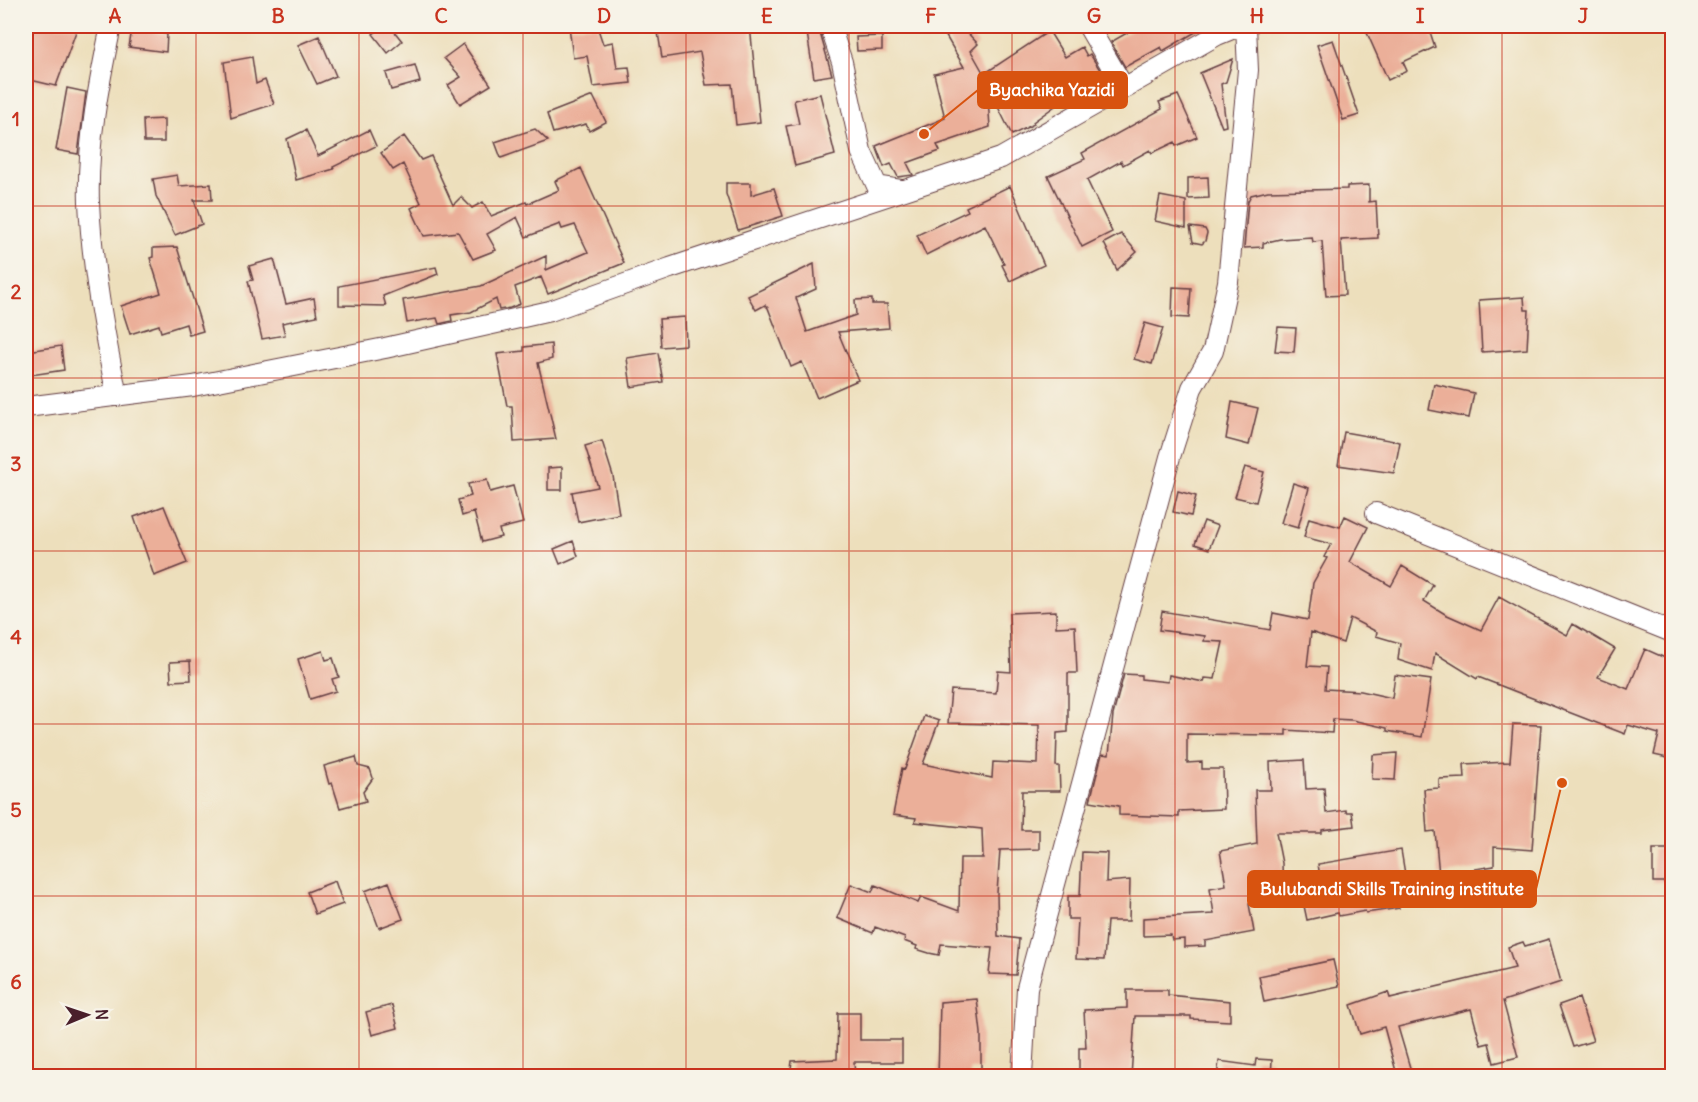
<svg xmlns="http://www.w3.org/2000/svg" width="1698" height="1102" viewBox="0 0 1698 1102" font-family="Delius,sans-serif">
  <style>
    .building { fill: #ebaf99 }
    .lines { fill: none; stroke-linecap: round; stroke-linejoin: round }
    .street-casing { stroke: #623c41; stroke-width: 22 }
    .street { stroke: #fff; stroke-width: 20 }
    .grid { fill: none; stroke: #c8321e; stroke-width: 1.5; stroke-opacity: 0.55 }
    .leader { fill: none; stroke: #d8530f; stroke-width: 2 }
    .callout-dot { fill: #d8530f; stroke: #f7f3e8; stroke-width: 2 }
    .callout { fill: #d8530f; stroke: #d8530f; stroke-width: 2 }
    .callout-label { font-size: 18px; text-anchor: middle; font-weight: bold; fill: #fff }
    .neatline { fill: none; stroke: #c8321e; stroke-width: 2 }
    .grid-label { font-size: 20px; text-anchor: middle; font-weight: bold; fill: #c8321e }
  </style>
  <rect width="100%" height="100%" fill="#f7f3e8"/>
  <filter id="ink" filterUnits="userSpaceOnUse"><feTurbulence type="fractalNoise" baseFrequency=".0167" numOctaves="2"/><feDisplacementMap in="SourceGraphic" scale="12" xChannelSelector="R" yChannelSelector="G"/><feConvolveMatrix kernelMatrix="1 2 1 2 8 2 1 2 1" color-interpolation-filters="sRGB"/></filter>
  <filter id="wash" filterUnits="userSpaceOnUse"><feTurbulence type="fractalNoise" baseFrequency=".008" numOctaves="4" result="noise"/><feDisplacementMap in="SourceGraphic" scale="24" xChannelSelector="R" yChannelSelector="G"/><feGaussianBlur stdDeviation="1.35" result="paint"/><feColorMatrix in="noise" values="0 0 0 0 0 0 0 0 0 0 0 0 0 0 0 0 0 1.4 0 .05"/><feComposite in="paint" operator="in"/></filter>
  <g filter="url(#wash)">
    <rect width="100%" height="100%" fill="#eddfbc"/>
    <g id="blocks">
      <path class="building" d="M35 26H78L56 86 26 79V48Z
        M384 26H390L402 41 388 53 373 34Z
        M569 26H597L603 44 613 42 617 68 629 67 631 83 593 87 587 56 573 58Z
        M657 26H750L760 122 736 125 732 84 706 85 700 52 662 58Z
        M806 26H818L832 75 814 78Z
        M940 26H961L978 44 971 51 984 74 1049 31 1065 57 1082 47 1087 56 1090 54 1102 73 1054 104 1055 106 1033 122 1034 124 1012 135 987 85 990 127 937 145 940 151 907 163 913 175 898 177 891 164 884 167 876 146 945 118 934 74 964 67Z
        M1139 26H1206L1163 51 1161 47 1125 67 1111 42Z
        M1364 26H1404L1407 31 1428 26 1435 47 1403 62 1407 71 1388 80Z
        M132 29 167 34 166 52 129 47Z
        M319 36 336 76 317 84 298 45Z
        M882 36V50L857 51 856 37Z
        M1333 40 1359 115 1343 120 1317 45Z
        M463 44 491 85 460 104 448 85 461 77 444 58Z
        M252 57 256 84 265 80 274 104 231 118 224 62Z
        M1233 59 1226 82 1221 84 1226 126 1222 127 1200 73Z
        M415 65 420 82 391 90 386 73Z
        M67 88 86 92 78 154 56 150Z
        M820 94 835 155 795 166 786 126 799 124 794 100Z
        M1178 95 1197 137 1176 146 1175 142 1152 153 1150 150 1123 165 1121 161 1087 180 1112 232 1082 247 1048 176 1085 159 1082 153 1162 109 1159 102Z
        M593 96 606 122 589 131 586 124 553 133 547 114Z
        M164 119V142H144L143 120Z
        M535 129 548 141 501 158 495 142Z
        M306 130 318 156 369 130 376 146 333 167 334 169 296 180 287 139Z
        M404 136 421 160 431 156 453 205 461 197 472 208 483 202 491 216 526 202 527 204 559 190 555 181 581 168 624 263 548 294 541 277 515 287 520 304 510 308 499 310 496 299 471 312 451 315 452 321 439 324 437 318 407 323 403 300 481 286 546 256V270L588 252 575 225 562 229 560 224 526 237 517 217 487 234 496 250 473 259 458 232 424 236 411 208 421 203 403 164 393 170 381 153Z
        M177 175 179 186 211 184 212 200H194L202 224 175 235 156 196 153 179Z
        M1208 177 1209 198 1188 199V178Z
        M726 183H751V195L774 188 783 216 738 230 726 194Z
        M1369 185V202L1376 201 1378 238 1341 240 1345 295 1326 296 1322 241 1313 242 1312 237 1280 239 1263 243V247L1244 248 1248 201 1251 195 1268 191 1347 189V186Z
        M1010 186 1044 265 1010 281 1002 265 1004 264 985 225 926 255 917 235 968 211 966 207Z
        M1160 196 1186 201V228L1155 221Z
        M1190 227 1205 229 1207 233 1205 241 1202 244 1193 242Z
        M1121 234 1137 252 1117 270 1104 243Z
        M177 247 203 331 189 335 186 324 161 332 159 325 130 334 121 306 161 293 150 258 153 257V248Z
        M274 259 286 304 314 298 317 316 282 323 285 335 262 339 248 281 253 280 249 266Z
        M814 264 816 289 796 298 807 332 856 315 855 300 872 299V304H887L889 328 838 332 858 380 817 398 802 362 791 367 768 308 765 305 756 310 748 296Z
        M436 267 438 274 383 296 386 306 339 305V286Z
        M1173 287 1191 288 1189 318 1172 317Z
        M1524 297 1525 310H1529L1527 349 1482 352 1479 300Z
        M685 317 686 345 661 347 659 319Z
        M1145 323 1163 328 1152 364 1134 359Z
        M1278 327 1296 328 1294 352 1275 351Z
        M551 344 552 359 538 363 556 439 514 442 512 406H507L497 354 524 351V347Z
        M61 346 64 370 31 375 28 351Z
        M658 353 663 382 631 387 627 358Z
        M1434 384 1474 393 1469 418 1429 410Z
        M1232 402 1258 408 1249 445 1226 439Z
        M1344 432 1400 442 1394 473 1338 465Z
        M602 441 613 476 619 514 578 522 572 492 598 487 585 446Z
        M562 467V490H548V468Z
        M1245 467 1264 472 1256 502 1235 497Z
        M487 480 490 492 513 486 523 523 499 529 501 537 482 542 474 512 462 516 458 500 471 496 468 484Z
        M1293 483 1309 488 1298 528 1281 523Z
        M1178 491 1196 496 1191 516 1173 512Z
        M164 506 187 563 154 576 134 517Z
        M1345 516 1368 527 1350 562 1391 586 1402 566 1433 585 1424 601 1445 614 1481 630 1499 597 1567 635 1573 624 1615 649 1598 677 1628 689 1645 649 1672 661V759L1654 755 1659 734 1628 725 1625 734 1478 677 1477 679 1435 653 1432 671 1398 660 1400 643 1376 636 1377 632 1350 618 1343 643 1311 632 1307 666 1327 667 1325 689 1361 691 1392 698 1395 675 1431 680 1422 737 1387 731V728L1352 720 1333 719 1332 733 1286 730V735L1187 734V763L1202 762V769H1223L1224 809 1179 811V817L1119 815V806L1090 801 1102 754 1109 755 1113 715 1124 674 1141 675V679L1168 682 1169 675 1204 682 1205 678 1215 679 1223 642 1204 641 1205 636 1159 630 1162 611 1270 630 1273 613 1308 620 1313 583 1327 558 1324 557 1331 544 1304 537 1309 518 1340 527Z
        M1204 521 1218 526 1209 549 1195 544Z
        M573 541 578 556 560 564 554 549Z
        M1056 611V627L1075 626 1077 673H1068V732L1057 733 1056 766H1059L1060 791H1022L1021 830H1039V849L1000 850 997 893 998 936 1019 939 1016 975 989 974 992 948 941 944 939 955 929 953 916 949 917 946 904 941 905 938 875 927 873 933 837 918 851 884 872 892 875 885 918 903 921 897 959 911 960 858H983L982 829 915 822 916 818 893 815 902 768 905 769 924 716 939 721 923 764 992 778 993 762 1038 764 1039 725 948 723 951 690 996 693 998 671 1011 672 1009 613Z
        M323 651 326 660 333 658 339 677 332 679 336 691 310 699 298 659Z
        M190 661 191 680 171 681 170 662Z
        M1513 724 1541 725 1532 850 1494 847V866L1439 875 1435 831 1427 832 1424 789 1439 788V779L1465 778 1464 764 1510 762Z
        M1397 753 1395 780 1372 779 1373 755Z
        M356 757 358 766 370 769 373 778 363 792 366 801 340 808 332 783 329 784 324 766Z
        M1304 760 1306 789 1324 788 1326 813 1346 810V812H1352L1354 826 1322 830V833H1276L1282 863 1283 898 1249 904 1254 932 1205 941V946L1184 947V939L1172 940 1171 935 1143 936V918L1214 914 1210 888 1226 885 1220 851 1257 844 1255 790H1271L1270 762Z
        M1653 849H1672V882H1653Z
        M1401 850 1405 874 1394 875 1399 908 1366 913 1365 911 1339 916 1338 913 1307 920 1303 901 1323 896 1318 864Z
        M1082 852 1107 853 1106 882 1130 880 1129 921H1107L1104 960 1076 959 1078 919H1068V896H1080Z
        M335 881 343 904 315 914 307 892Z
        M389 882 403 919 379 928 365 891Z
        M1549 939 1561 982 1503 1001 1518 1057 1494 1063 1489 1043 1481 1045 1471 1009 1398 1027 1411 1071 1397 1075 1384 1027 1360 1034 1351 1005 1388 992 1390 998 1515 968 1508 947 1523 942 1525 946Z
        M1333 960 1339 986 1264 1002 1259 976Z
        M1127 990H1168V995L1230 1001V1021L1191 1019V1016H1135L1131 1077H1079V1048H1086L1084 1010 1127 1008Z
        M1579 998 1593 1041 1573 1047 1559 1005Z
        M977 999 981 1033V1069H970V1077H938L940 1002Z
        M392 1005 398 1028 372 1035 366 1012Z
        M838 1013H860V1040H902V1062H854L855 1077H790L792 1061 837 1059Z
        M1256 1059 1272 1060 1271 1077H1217L1219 1061 1255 1066Z"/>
    </g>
  </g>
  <g filter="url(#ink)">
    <use href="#blocks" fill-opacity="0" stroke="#623c41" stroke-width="1.5"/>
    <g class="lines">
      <defs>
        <path id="street" d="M111 26C99 83 87 143 89 202 92 267 104 332 117 396
          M830 26 842 62 861 151 877 186 902 190
          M1088 26 1124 88
          M26 407 193 386 385 348 550 311 670 268 1001 158 1217 35 1239 26
          M1376 513 1672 632
          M1022 1076 1027 988 1170 457 1192 388 1213 351 1228 282 1248 70 1246 26"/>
      </defs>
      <use href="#street" class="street-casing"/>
      <use href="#street" class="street"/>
    </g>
  </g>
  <path class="grid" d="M196 26V1076M359 26V1076M523 26V1076M686 26V1076M849 26V1076M1012 26V1076M1175 26V1076M1339 26V1076M1502 26V1076M26 206H1672M26 378H1672M26 551H1672M26 724H1672M26 896H1672"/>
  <path class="leader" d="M924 134L978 90M1562 783L1536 889"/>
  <g class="callout-dot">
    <circle cx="924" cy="134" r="6"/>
    <circle cx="1562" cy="783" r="6"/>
  </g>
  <g class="callout">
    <rect x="978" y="72" width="149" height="36" rx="6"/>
    <rect x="1248" y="871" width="288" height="36" rx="6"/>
  </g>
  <g class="callout-label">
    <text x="1052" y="96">Byachika Yazidi</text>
    <text x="1392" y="895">Bulubandi Skills Training institute</text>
  </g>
  <rect width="1698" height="1102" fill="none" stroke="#f7f3e8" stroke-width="66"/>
  <g transform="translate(87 1015) rotate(88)" stroke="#f7f3e8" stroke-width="4.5" paint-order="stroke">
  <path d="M0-4.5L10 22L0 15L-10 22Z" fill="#4a1f2b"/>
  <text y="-9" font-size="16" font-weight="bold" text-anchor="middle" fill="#4a1f2b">N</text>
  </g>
  <rect x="33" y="33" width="1632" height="1036" class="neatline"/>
  <g class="grid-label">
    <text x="115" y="23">A</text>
    <text x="278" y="23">B</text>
    <text x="441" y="23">C</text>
    <text x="604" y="23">D</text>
    <text x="767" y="23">E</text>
    <text x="931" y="23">F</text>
    <text x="1094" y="23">G</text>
    <text x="1257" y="23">H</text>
    <text x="1420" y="23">I</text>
    <text x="1583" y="23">J</text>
    <text x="16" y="126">1</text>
    <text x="16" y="299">2</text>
    <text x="16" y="471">3</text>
    <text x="16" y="644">4</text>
    <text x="16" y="817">5</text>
    <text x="16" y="989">6</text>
  </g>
</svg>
